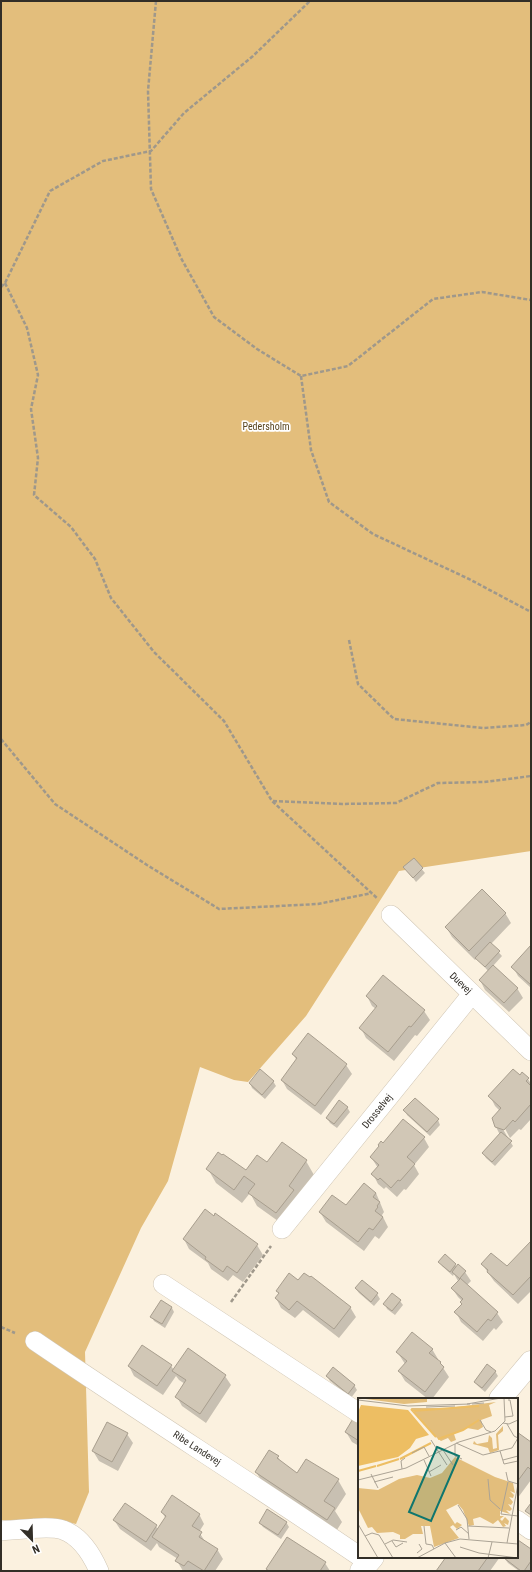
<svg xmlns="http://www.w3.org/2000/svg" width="532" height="1572" viewBox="0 0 532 1572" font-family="'Roboto Condensed',sans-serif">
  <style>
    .green { fill: #e3be7c }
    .shadow { fill: #0003 }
    .building { fill: #d1c7b6; stroke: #a89e8e }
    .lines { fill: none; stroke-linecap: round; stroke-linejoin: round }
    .minor-casing { stroke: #d0c6b5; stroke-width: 20 }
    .secondary-casing { stroke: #d0c6b5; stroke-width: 23 }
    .path { stroke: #9f988b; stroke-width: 2.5; stroke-dasharray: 4 2; stroke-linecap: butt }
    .minor { stroke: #fff; stroke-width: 19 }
    .secondary { stroke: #fff; stroke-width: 22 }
    .labels { text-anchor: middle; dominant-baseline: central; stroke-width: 3.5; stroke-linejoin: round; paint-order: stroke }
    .park-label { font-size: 10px; fill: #59451f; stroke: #fff }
    .street-label { font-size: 10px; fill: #322e27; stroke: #fff }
    .inset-river { fill: none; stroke: #edbe63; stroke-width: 2 }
    .inset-road { fill: none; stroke: #aba395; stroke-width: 1 }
    .view { fill: #0f766e; fill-opacity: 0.15; stroke: #0f766e; stroke-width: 2 }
    .inset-edge { fill: none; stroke: #322e27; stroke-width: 2 }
  </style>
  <rect width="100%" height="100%" fill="#fbf1df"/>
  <path class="green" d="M1 1H531V851L399 871 306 1016 248 1082 234 1080 200 1067 168 1181 141 1228 85 1352 89 1492 76 1524 59 1520H1Z"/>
  <path class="shadow" d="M413 859 425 873 416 882 405 867Z
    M505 913 511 923 491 944 502 956 493 966 517 988 523 998 509 1012 485 990 480 980 488 971 477 958 475 960 452 937 446 927Z
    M531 947V988L518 976 513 967Z
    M367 996 424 1011 430 1020 417 1036 415 1035 394 1061 366 1038 361 1028 376 1009 372 1006Z
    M293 1054 346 1065 352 1074 321 1115 287 1089 282 1080 297 1061Z
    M520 1076 528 1079 531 1084V1119L521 1130 519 1129 510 1138 503 1125 501 1126 513 1146 495 1166 486 1158 483 1153 500 1135 496 1127 500 1111 495 1106 490 1096Z
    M273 1081 276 1086 265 1099 252 1088 250 1083Z
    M347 1107 350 1112 337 1128 330 1123 327 1118Z
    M405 1110 438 1120 440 1125 430 1136 407 1115Z
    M424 1138 429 1147 414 1165 419 1174 406 1190 404 1189 397 1197 386 1187 384 1189 378 1184 373 1174 378 1168 371 1157 383 1144Z
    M306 1161 314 1175 285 1226 257 1206 250 1193 242 1203 216 1183 208 1169 246 1171 267 1163Z
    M376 1193 384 1212 382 1215 388 1227 379 1239 375 1236 364 1251 326 1222 320 1212 346 1207Z
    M216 1215 257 1245 263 1255 243 1282 233 1275 228 1281 211 1269 208 1263 189 1249 184 1239Z
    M531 1242V1291L518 1304 494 1281 482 1264 508 1267Z
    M445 1255 457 1267 465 1272 471 1281 467 1285 497 1313 503 1322 496 1330 494 1328 483 1341 461 1322 456 1312 462 1305V1301L458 1297 452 1288 458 1281 454 1274 453 1276 442 1266 440 1262Z
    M362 1281 377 1294 380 1299 374 1306 359 1293 356 1289Z
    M299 1282 350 1307 356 1317 339 1338 303 1310 295 1318 281 1308 276 1298 279 1294 277 1291Z
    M161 1301 172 1308 174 1312 165 1328 154 1321 152 1317Z
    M400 1301 403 1305 395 1315 387 1309 385 1304Z
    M432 1349 438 1359 437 1360 440 1363 449 1377 432 1399H428L405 1381 399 1371 405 1364 398 1353Z
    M129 1366H171L174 1370 225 1376 231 1385 206 1423 182 1406 177 1397 185 1384 179 1380 176 1376 163 1395 134 1376Z
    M495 1371 498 1376 485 1392 478 1386 475 1382Z
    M327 1376 354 1385 357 1390 351 1398 330 1381Z
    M359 1421V1446L352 1442 346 1432Z
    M517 1433 531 1443V1480L517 1499Z
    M127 1434 133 1443 118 1471 99 1461 93 1451Z
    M278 1457 281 1462 298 1474 338 1480 346 1494 335 1511 342 1522 335 1533 264 1485 256 1472Z
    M162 1512 199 1514 204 1524 199 1532 206 1543 217 1549 223 1559 215 1571H183L177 1561 178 1559 159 1547 157 1543 151 1551 120 1529 114 1520 156 1526 158 1530 166 1519Z
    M286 1522 289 1527 281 1539 263 1527 260 1523Z
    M518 1541 531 1550V1569L529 1571H519L508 1563 505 1559 506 1557H517Z
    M447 1557H500L490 1571H437Z
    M325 1563 330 1571H268L267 1569Z"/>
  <path class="building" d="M414 858 423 868 413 878 403 867Z
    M482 889 506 913 469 951 445 927Z
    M490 942 500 951 485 967 475 958Z
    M531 945V985L511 967Z
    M493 965 518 988 504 1003 479 980Z
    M383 975 425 1010 411 1027 409 1026 388 1052 359 1028 377 1006 366 996Z
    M308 1033 347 1064 315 1106 281 1080 297 1058 292 1054Z
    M260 1069 274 1081 262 1095 249 1083Z
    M513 1069 520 1075 522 1072 529 1078 526 1081 531 1086V1104L515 1122 513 1120 504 1130 495 1127 492 1118 501 1108 488 1096Z
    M415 1098 439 1119 427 1132 403 1110Z
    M339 1100 348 1107 334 1124 326 1118Z
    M403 1119 425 1137 407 1157 415 1164 400 1181 398 1180 391 1188 380 1178 378 1180 371 1174 379 1165 370 1157 379 1146 378 1145 381 1141 383 1143Z
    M501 1132 512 1141 492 1162 482 1153Z
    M282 1142 307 1160 289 1186 294 1190 276 1213 248 1193 255 1184 244 1176 234 1190 206 1169 218 1152 222 1155 223 1154 246 1170 257 1155 267 1162Z
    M364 1183 376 1193 373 1197 380 1202 377 1206 378 1207 375 1211 383 1217 373 1230 369 1228 358 1242 319 1212 332 1195 346 1205Z
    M205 1209 214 1216 215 1213 258 1244 237 1273 227 1266 223 1272 205 1259 206 1257 183 1239Z
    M531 1241V1276L513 1295 487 1272 488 1270 481 1264 491 1253 507 1266Z
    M445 1254 456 1264 450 1272 438 1262Z
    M458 1264 466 1271 460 1278 498 1312 491 1321 488 1319 477 1332 454 1312 462 1304 460 1302 463 1299 451 1288 460 1279 452 1272Z
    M289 1273 298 1280 304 1273 310 1277 311 1276 351 1307 334 1329 297 1301 289 1310 275 1298 279 1293 276 1291Z
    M362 1280 378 1293 371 1302 355 1288Z
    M392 1293 401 1300 392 1311 383 1304Z
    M161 1300 172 1307 162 1324 150 1317Z
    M412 1332 433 1349 429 1353 441 1362 440 1363 444 1367 425 1392 398 1371 407 1361 396 1352Z
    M142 1345 172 1365 157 1386 128 1366Z
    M188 1348 226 1375 200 1414 175 1397 186 1380 172 1371Z
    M487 1364 496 1371 482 1388 474 1382Z
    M333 1367 355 1385 348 1394 326 1376Z
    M354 1417 359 1420V1441L345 1432Z
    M107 1422 128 1433 112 1462 92 1451Z
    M517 1432 531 1442V1468L530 1469 528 1467 517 1482Z
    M269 1450 279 1456 277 1458 297 1473 306 1459 339 1479 324 1501 335 1508 327 1520 255 1472Z
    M172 1495 200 1514 192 1526 202 1532 199 1537 218 1549 204 1571 188 1561 184 1566 175 1561 179 1555 152 1537 166 1516 161 1512Z
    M125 1503 157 1525 146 1542 113 1520Z
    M531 1503V1515L525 1511Z
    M267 1509 287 1522 278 1535 259 1523Z
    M287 1537 326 1562 320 1571H269L266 1569Z
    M518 1540 531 1549V1561L524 1571H521L504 1558 505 1557H517Z
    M446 1557H488L478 1571H436Z"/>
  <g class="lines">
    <defs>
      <path id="minor" d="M391 915 531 1051
        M282 1229 472 994
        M163 1284 359 1413
        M35 1341C142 1414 252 1483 359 1556
        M517 1520 531 1530
        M1 1531C15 1530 51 1525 63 1530 80 1536 92 1555 99 1571"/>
      <path id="secondary" d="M500 1399 531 1362
        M361 1571 373 1557"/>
    </defs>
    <use href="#minor" class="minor-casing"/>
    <use href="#secondary" class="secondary-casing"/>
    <path class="path" d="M156 1 148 91 151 189 181 258 214 317 257 349 301 376 348 366 433 299 482 292 531 300
      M5 283 27 328 38 375 31 409 38 458 34 495 71 527 95 559 111 598 154 652 224 721 272 801 378 899
      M1 287 5 283 50 191 103 161 151 151 184 113 253 56 310 1
      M301 376 311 450 329 502 373 534 469 579 531 612
      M349 640 358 684 394 719 483 728 526 725 531 722
      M1 739 55 804 147 865 219 909 318 904 372 893
      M273 801 342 804 396 803 438 783 484 782 531 776
      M231 1302 271 1246
      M1 1327 15 1333"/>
    <use href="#minor" class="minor"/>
    <use href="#secondary" class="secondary"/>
  </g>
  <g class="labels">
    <g class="park-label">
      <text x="266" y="426">Pedersholm</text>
    </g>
    <g class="street-label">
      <text transform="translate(461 983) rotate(44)">Duevej</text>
      <text transform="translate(377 1111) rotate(-51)">Drosselvej</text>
      <text transform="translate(197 1448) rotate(33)">Ribe Landevej</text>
    </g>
  </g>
  <g transform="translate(358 1398)">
    <rect width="160" height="160" fill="#fbf1df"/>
    <path d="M0 0H69V4L46 6ZM138 4 131 7 134 18 123 22 125 29 120 32 109 30 96 36 98 42 93 44 90 40 83 43 79 40 53 10H90ZM145 28V33L140 37 141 52 132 55 130 50 115 46 116 43 119 46 130 44 131 37 134 40 135 51 139 50 138 36ZM97 59 137 79 155 85 157 95 152 93 156 97 155 100 151 99 155 104 153 107 150 106 154 111 152 113 148 112 152 116 142 113V118H146L142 121 144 123 147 119 151 123 150 127 146 125 148 128 145 129 140 122 135 126 122 119 115 121 116 127 111 128 105 112 100 106 88 112 97 126 99 124 104 127 99 131 95 127 92 129 101 140 76 149 72 128H63L65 136H55L47 141H42V137L35 134 19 135 14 129 10 130 0 110V90L20 92 41 81 59 77 72 80 84 75Z" fill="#e3be7c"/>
    <path d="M3 7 50 12 71 37 58 41 52 50 40 59 0 68V14Z" fill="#edbe63"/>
    <path class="inset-river" d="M53 11 78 39M54 13 121 8M80 41 105 32 121 22M42 61 73 45M19 68 41 61M0 73 18 68"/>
    <path class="inset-road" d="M0 2 50 8 112 6M109 6 143 0M114 6 126 5M68 9 97 8M147 19 155 18 152 2H150M122 22 128 32 133 34M145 25 151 26 160 22M149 26 156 38 160 40M73 42 89 67M98 45 125 57 154 50 160 40M97 46V58L104 61M85 52 95 67M142 53 146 66 160 63M54 55 66 49 71 58M66 62 73 78M145 62 160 58M44 71 43 63 47 60M71 74 83 67M148 74 150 83 160 86M13 76 20 90M130 81 132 102 142 111M0 82 48 70 101 44 137 33 147 23 146 0M16 84 35 79M150 84 143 116 160 118M100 107 109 121 111 141M0 126 20 160M66 128 68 146 74 147 76 151M110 128 151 130M98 132 103 129 111 136M7 138 14 135 21 137 35 160M34 143 38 149 45 145M87 145 98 160M149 145 160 86M27 146 35 142 49 144M102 149 121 155 160 160M59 155 64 151 61 146M59 160 87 145 102 141 160 146M130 160 134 144"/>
    <path class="view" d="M79 49 101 58 73 123 51 114Z"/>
    <rect width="160" height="160" class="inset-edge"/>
  </g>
  <rect width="532" height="1572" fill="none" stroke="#322e27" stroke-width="4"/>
  <g transform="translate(32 1540) rotate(157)" stroke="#ffffff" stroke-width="3" paint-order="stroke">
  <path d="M0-3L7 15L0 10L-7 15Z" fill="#322e27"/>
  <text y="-6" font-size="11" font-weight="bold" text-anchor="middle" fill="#322e27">N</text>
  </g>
</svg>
